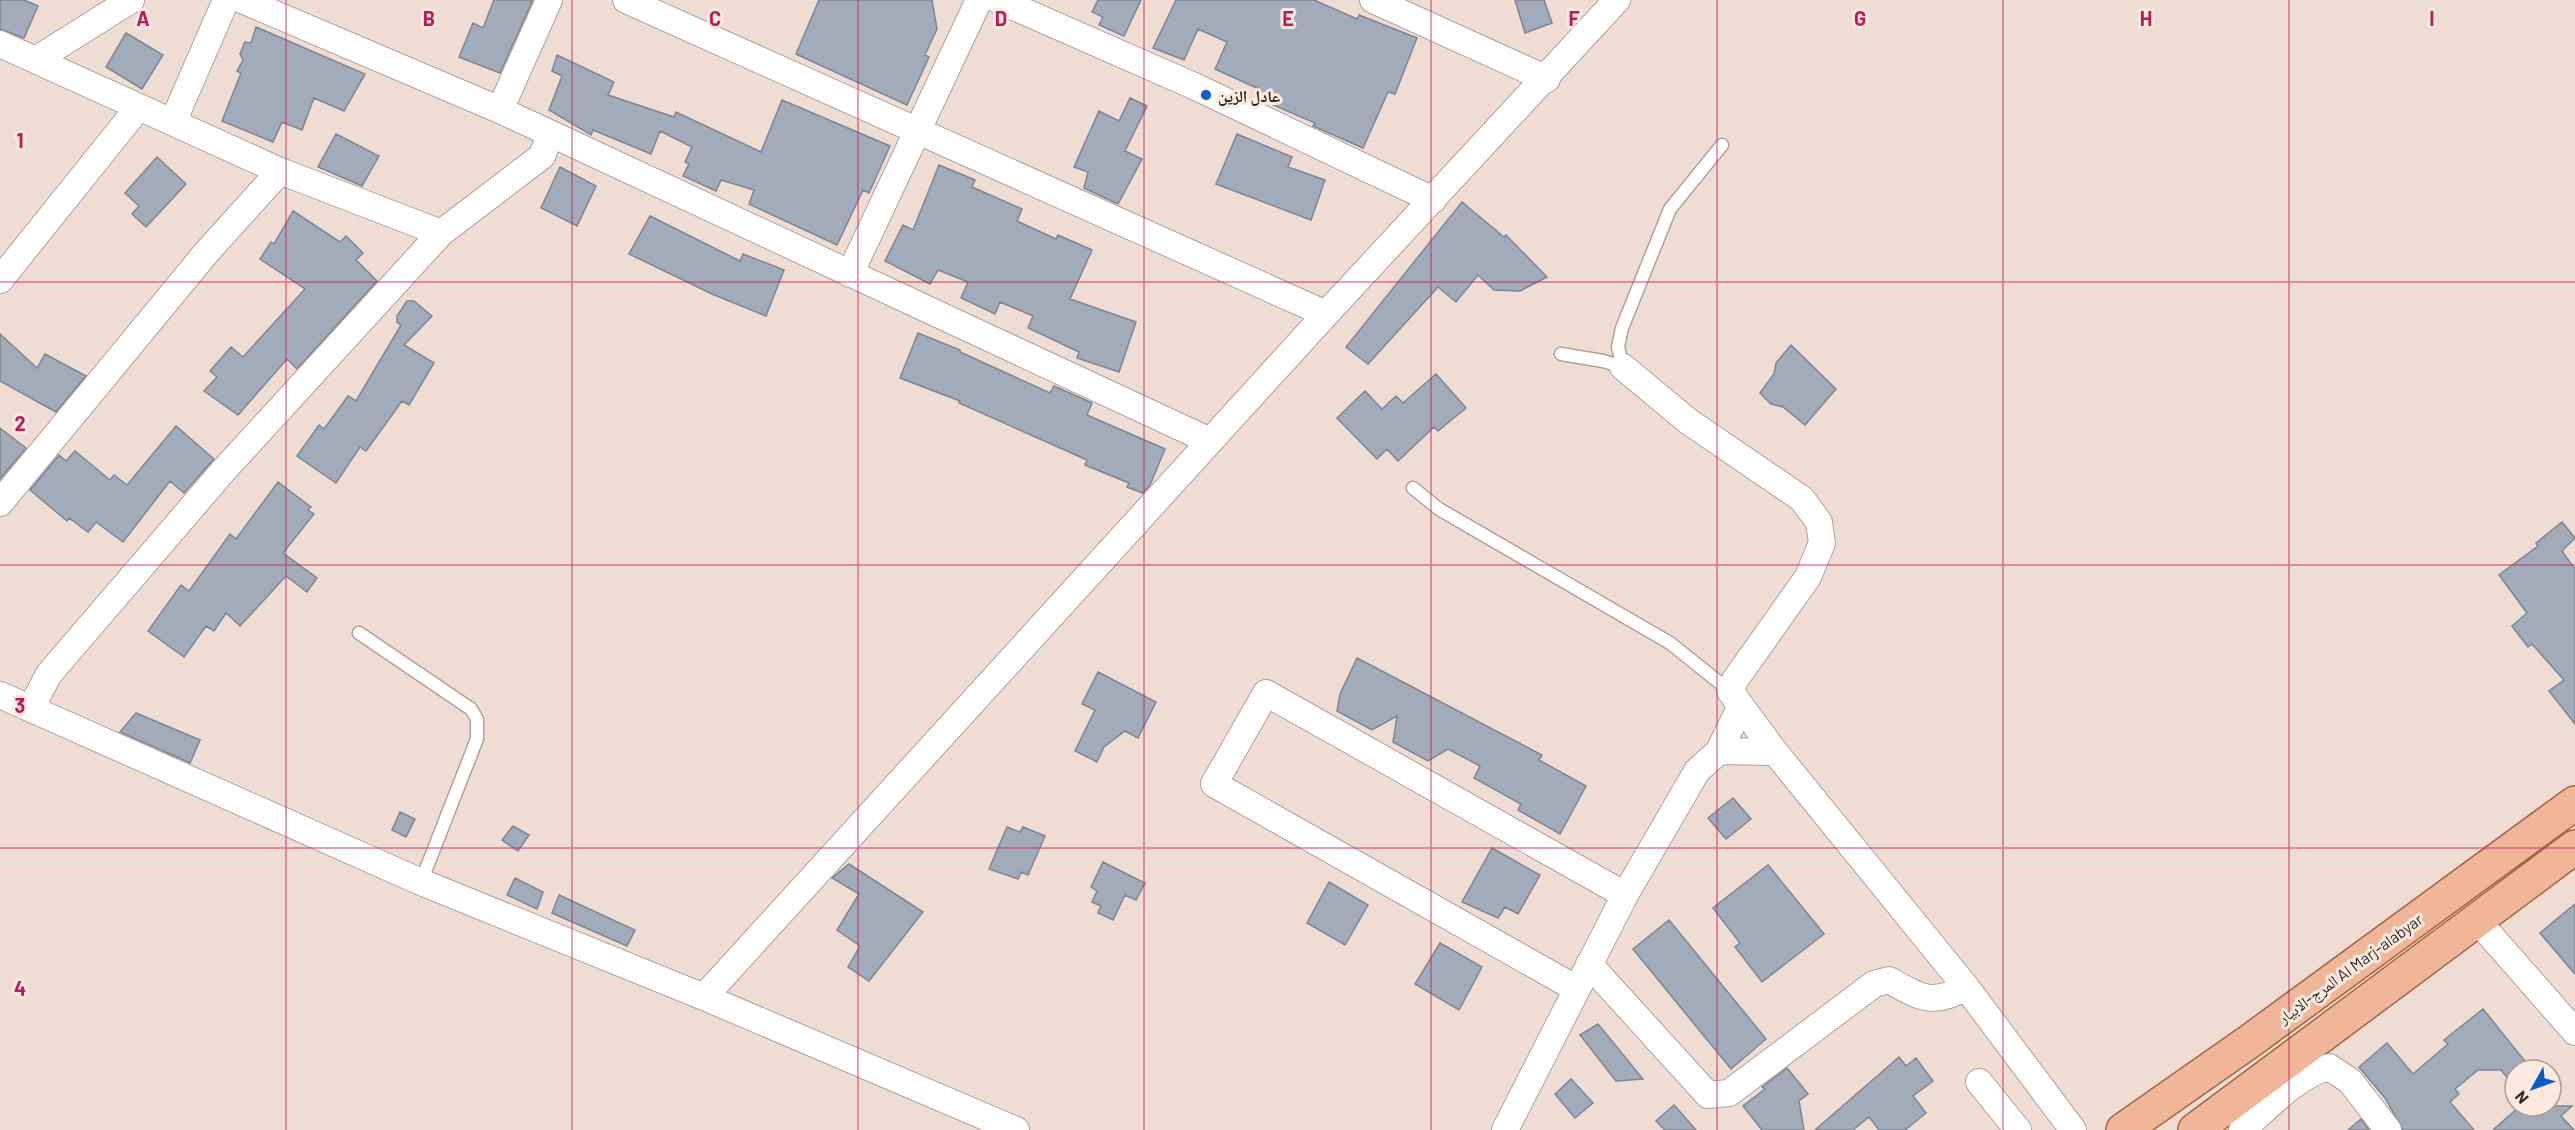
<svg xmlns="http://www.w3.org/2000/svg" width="2575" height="1130" viewBox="0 0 2575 1130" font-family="Barlow,'Noto Naskh Arabic',sans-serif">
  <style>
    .building { fill: #a1abba; stroke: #7c8694; stroke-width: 1.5 }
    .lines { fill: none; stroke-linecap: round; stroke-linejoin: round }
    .service-casing { stroke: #b3a199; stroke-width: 15 }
    .minor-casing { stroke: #b3a199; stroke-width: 28 }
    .primary-casing { stroke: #a56544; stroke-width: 36 }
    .service { stroke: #fff; stroke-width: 12 }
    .minor { stroke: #fff; stroke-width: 26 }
    .primary { stroke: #efb699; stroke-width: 33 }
    .grid { fill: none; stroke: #c2185b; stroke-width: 1.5; stroke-opacity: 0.55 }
    .poi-dot { fill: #065fc8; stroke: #fce9e0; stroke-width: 2 }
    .labels { text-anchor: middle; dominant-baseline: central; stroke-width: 6; stroke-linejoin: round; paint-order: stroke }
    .poi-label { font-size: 16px; font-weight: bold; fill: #2e2724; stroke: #fce9e0; text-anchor: start }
    .street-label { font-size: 16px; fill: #2e2724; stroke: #fce9e0 }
    .grid-label { font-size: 20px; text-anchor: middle; font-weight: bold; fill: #c2185b; stroke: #fce9e0; stroke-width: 6; stroke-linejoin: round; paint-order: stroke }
  </style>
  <rect width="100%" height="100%" fill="#efdcd3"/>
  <path class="building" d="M0 0H24L38 6 24 38 0 29Z
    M494 0H533L500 73 459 57 473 23 483 28Z
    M819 0H932L937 29 925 55 929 57 907 105 796 54Z
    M1098 0H1141L1124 36 1099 25 1103 17 1092 12Z
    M1176 0H1314L1357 19 1359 15 1417 38 1395 94 1388 92 1363 148 1313 126 1315 123 1255 97 1259 89 1215 69 1227 42 1198 29 1184 60 1153 48Z
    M1515 0H1544L1552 23 1525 33Z
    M256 27 365 74 344 111 314 98 302 130 282 122 273 142 222 121 241 73 237 71 243 60 240 54 245 42 251 43Z
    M126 33 163 55 142 89 106 67Z
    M557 55 614 82 608 95 674 117 676 112 761 152 782 100 890 146 869 193 863 190 837 245 749 204 754 190 721 180 716 191 683 176 689 164 685 162 692 147 660 131 651 154 593 130 591 135 549 110 562 76 552 71Z
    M1130 98 1147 106 1125 151 1142 159 1118 204 1084 188 1088 172 1074 167 1099 111 1119 121Z
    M336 134 379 156 362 186 318 167Z
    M1237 134 1292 157 1288 167 1325 180 1311 220 1216 184Z
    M157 157 186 184 146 227 132 214 139 206 125 193Z
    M939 165 975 180 972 187 1022 209 1017 221 1056 239 1058 235 1092 250 1070 299 1136 322 1119 372 1077 358 1079 352 1028 328 1033 316 1000 302 995 314 961 298 968 282 938 270 930 284 885 261 903 225 913 230Z
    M560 167 596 186 577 226 541 208Z
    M1462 202 1504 237 1506 235 1547 277 1520 291 1494 290 1478 275 1456 302 1438 287 1368 364 1346 347Z
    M293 211 340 242 346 236 363 253 356 260 377 281 297 369 287 359 238 415 204 391 217 377 210 371 231 347 243 357 305 289 260 259 271 242 274 244Z
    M650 216 740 261 743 254 784 270 766 316 712 294 629 254Z
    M407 301H414L432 316 404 345 434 363 409 405 402 401 366 451 360 447 336 483 297 456 319 425 324 429 348 396 356 401 401 325 397 322V316Z
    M918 333 960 350V352L1050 393 1054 386 1092 403 1087 415 1165 449 1150 485 1143 493 1127 487 1129 483 1085 465 1087 460 959 403 960 401 900 378Z
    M0 334 37 368 45 354 86 376 56 412 0 381Z
    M1791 345 1836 389 1805 425 1783 407 1771 404 1760 393 1774 374 1776 363Z
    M1436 374 1466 408 1438 431 1434 427 1398 461 1387 449 1377 459 1337 418 1365 391 1382 409 1396 396 1403 403Z
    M176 426 214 459 184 493 170 481 123 542 96 522 88 532 69 518 67 521 30 490 59 455 66 461 75 451 110 480 114 475 127 485Z
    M0 428 26 448 0 479Z
    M278 482 311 507 308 510 314 514 283 553 317 578 307 592 286 576 240 626 226 613 214 631 206 626 184 657 148 631 181 585 189 591 230 534 236 539Z
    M2562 522 2575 538 2562 551 2575 569V724L2549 691 2564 680 2532 644 2528 647 2512 626 2527 613 2499 575 2538 546 2536 543Z
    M1357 658 1542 755 1539 760 1586 786 1560 834 1518 810 1521 804 1474 778 1480 766 1448 749 1428 761 1393 742 1397 716 1372 730 1337 711 1340 694Z
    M1098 672 1156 702 1138 738 1125 731 1104 747 1097 762 1075 751 1095 710 1082 704Z
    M136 713 200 740 190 763 120 732Z
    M1733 798 1751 819 1726 839 1708 818Z
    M400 812 415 819 406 837 392 830Z
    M513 826 529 835 518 851 502 840Z
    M1007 827 1020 832 1023 827 1045 836 1028 875 1021 872 1018 879 989 869Z
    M1492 848 1540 875 1518 914 1505 907 1498 918 1462 902Z
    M1103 862 1145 883 1136 900 1125 895 1113 920 1098 913 1101 906 1092 902 1097 891 1091 887Z
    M849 864 923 912 869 981 848 967 860 946 837 930 859 894 832 878Z
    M1768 865 1824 934 1762 982 1735 947 1740 943 1713 908Z
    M515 878 543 892 537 909 507 895Z
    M1329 882 1368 905 1345 945 1307 923Z
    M559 895 635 930 627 946 552 913Z
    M2575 904V974L2540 933Z
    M1669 920 1766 1039 1731 1069 1633 949Z
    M1440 943 1482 967 1459 1010 1415 984Z
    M2483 1009 2532 1070H2515V1087L2501 1070H2478L2455 1089 2459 1094 2450 1102 2474 1130H2403L2385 1098 2359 1067 2387 1043 2413 1074 2448 1044 2444 1040Z
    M1598 1024 1643 1079 1616 1081 1580 1035Z
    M1899 1057 1906 1066 1916 1058 1933 1081 1913 1096 1926 1113 1905 1130H1879L1869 1117 1853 1130H1815Z
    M1787 1068 1808 1094 1799 1101 1804 1130H1762L1743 1106 1765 1089 1762 1087Z
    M1571 1079 1593 1103 1575 1118 1555 1094Z
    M1674 1105 1696 1130H1665L1656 1121Z
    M2520 1106H2572L2561 1116 2574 1130H2493Z
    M2361 1119 2369 1130H2348Z"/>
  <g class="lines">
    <defs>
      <path id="service" d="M1561 354 1603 361 1623 367
        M1623 367 1618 347 1622 328 1670 209 1722 145
        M1413 488 1439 509 1670 643 1730 691
        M359 633 471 709 477 719V739L421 882"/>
      <path id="minor" d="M242 0 500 110 1210 441
        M626 0 1326 314
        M998 0 1194 86 1433 200
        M1373 0 1547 79
        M0 44 280 171 441 233
        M37 59 131 0
        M500 110 549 0
        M173 122 226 0
        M850 274 979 0
        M0 280 138 108
        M1623 367 1688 421 1802 499 1819 522 1822 543 1808 577 1735 680 1730 691 1775 752 1966 987 2073 1130
        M0 503 206 253 280 171
        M0 695 421 882 704 997 1016 1130
        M31 708 49 674 224 470 441 233 542 156 550 135
        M1719 751 1775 752
        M2476 919 2575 1032
        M1589 964 1708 1095 1729 1093 1874 984 1889 980C1921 998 1933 1006 1966 987
        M1577 989 1214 784 1266 693 1625 895
        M704 997 1326 314 1617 0
        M1979 1082 2018 1130
        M1505 1130 1625 895 1697 771 1719 751 1740 708
        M2242 1130C2267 1109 2296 1075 2329 1067L2350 1081 2388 1130"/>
      <path id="primary" d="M2123 1130 2250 1041 2575 803
        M2195 1130 2575 847"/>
    </defs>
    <use href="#service" class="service-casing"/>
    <use href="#minor" class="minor-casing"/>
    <use href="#primary" class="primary-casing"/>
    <use href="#service" class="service"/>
    <use href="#minor" class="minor"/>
    <use href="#primary" class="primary"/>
  </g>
  <path class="grid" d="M286 0V1130M572 0V1130M858 0V1130M1144 0V1130M1431 0V1130M1717 0V1130M2003 0V1130M2289 0V1130M0 282H2575M0 565H2575M0 848H2575"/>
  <circle class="poi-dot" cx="1206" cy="95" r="6"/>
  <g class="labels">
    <g class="poi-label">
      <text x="1218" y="95">عادل الزين</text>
    </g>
    <g class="street-label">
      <text transform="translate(2350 968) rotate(-36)">المرج-الابيار Al Marj-alabyar</text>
    </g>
  </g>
  <g class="grid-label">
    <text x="143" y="26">A</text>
    <text x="429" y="26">B</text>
    <text x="715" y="26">C</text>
    <text x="1001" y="26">D</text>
    <text x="1288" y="26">E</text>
    <text x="1574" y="26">F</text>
    <text x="1860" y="26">G</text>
    <text x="2146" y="26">H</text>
    <text x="2432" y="26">I</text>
    <text x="20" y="148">1</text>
    <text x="20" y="431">2</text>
    <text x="20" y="713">3</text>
    <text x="20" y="996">4</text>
  </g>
  <g transform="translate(2533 1088) rotate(230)"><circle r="28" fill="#fce9e0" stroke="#aa9b95" stroke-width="1.5"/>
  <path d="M0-4.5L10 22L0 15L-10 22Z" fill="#065fc8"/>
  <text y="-9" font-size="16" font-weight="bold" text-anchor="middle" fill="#2e2724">N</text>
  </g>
</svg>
